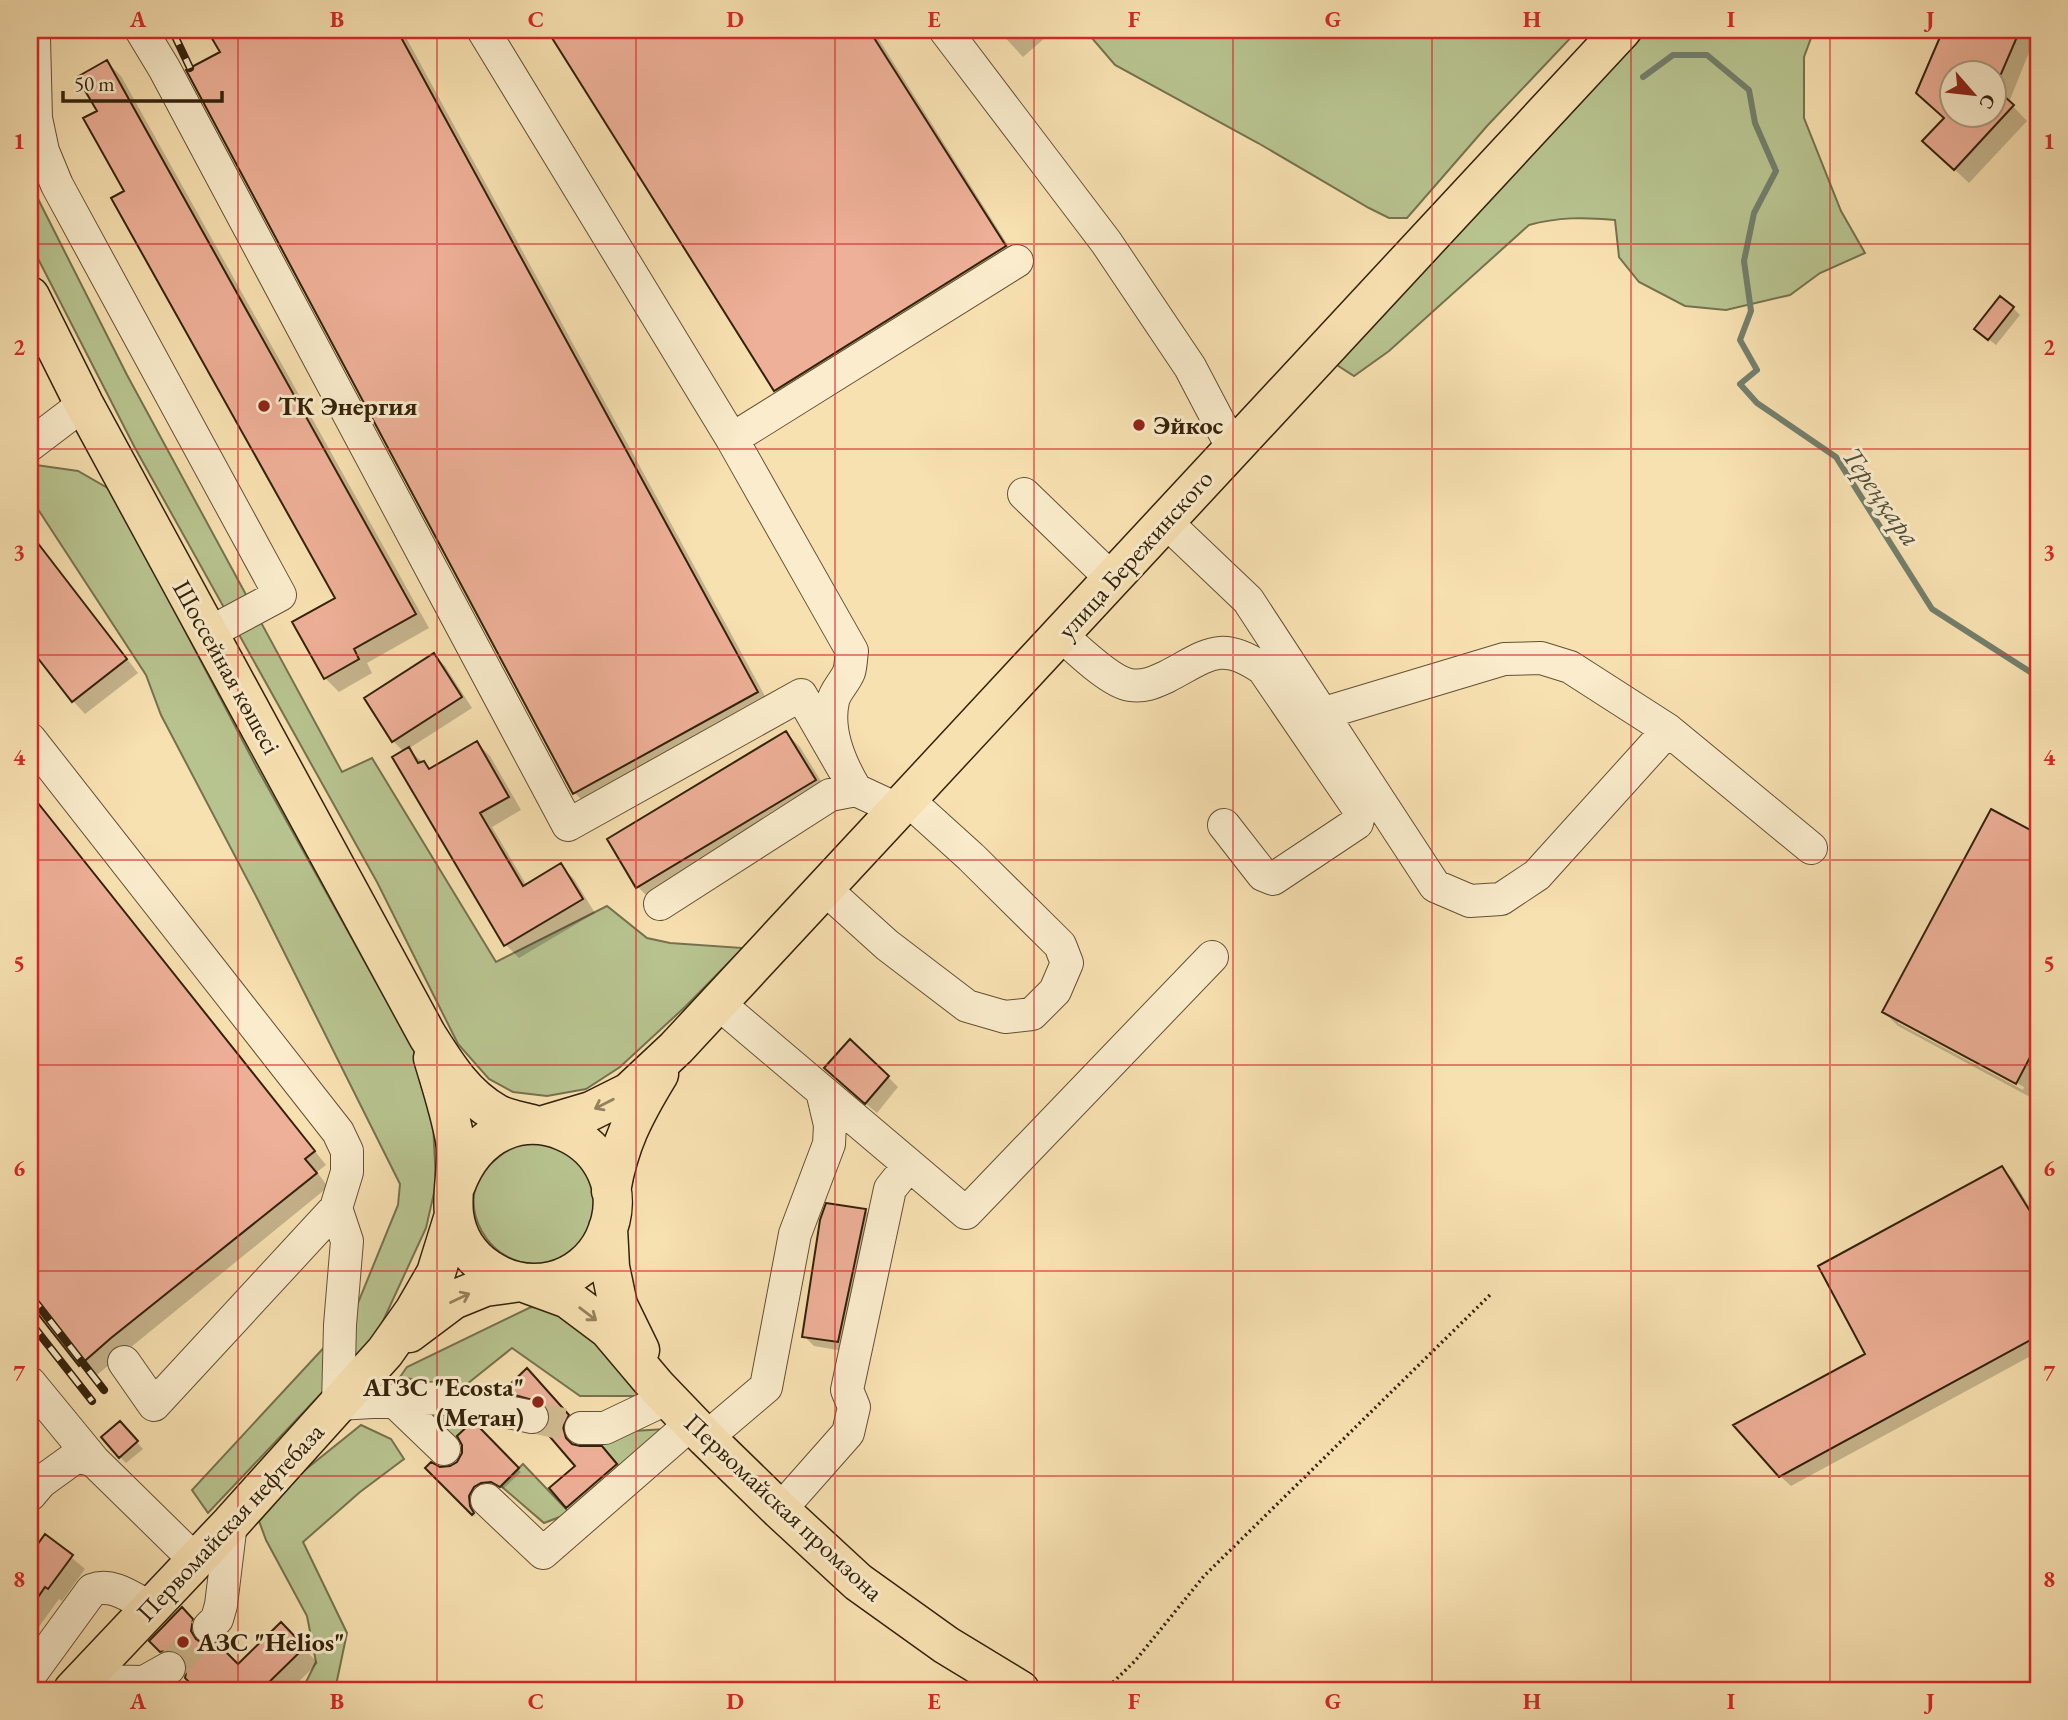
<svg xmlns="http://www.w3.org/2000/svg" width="2068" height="1720" viewBox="0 0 2068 1720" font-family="'EB Garamond',serif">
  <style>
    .green { fill: #b8c490; stroke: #76724e; stroke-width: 2 }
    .shadow { fill: #0003; fill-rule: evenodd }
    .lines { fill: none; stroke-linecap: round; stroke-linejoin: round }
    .stream { stroke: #737f6c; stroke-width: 6 }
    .building { fill: #eeb098; stroke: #33210b; stroke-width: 2 }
    .minor-tunnel { stroke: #d1bb90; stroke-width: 32; stroke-dasharray: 32 16; stroke-linecap: butt }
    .minor-casing { stroke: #645134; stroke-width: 34 }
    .major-casing { stroke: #33210b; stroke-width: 41 }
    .path { stroke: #33210b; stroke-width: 3.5; stroke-dasharray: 2 3.5; stroke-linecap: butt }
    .minor { stroke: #faeccc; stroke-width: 32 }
    .major { stroke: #f8e1b1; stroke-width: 38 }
    .rail-casing { stroke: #33210b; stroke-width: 8 }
    .rail { stroke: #faeccc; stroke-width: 5; stroke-dasharray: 16; stroke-linecap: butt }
    .oneway { stroke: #96815e }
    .grid { fill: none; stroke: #d62828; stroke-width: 2; stroke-opacity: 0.55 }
    .poi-dot { fill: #8f2418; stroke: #faeccc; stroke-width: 2.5 }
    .labels { text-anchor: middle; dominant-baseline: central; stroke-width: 6; stroke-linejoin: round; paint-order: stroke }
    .poi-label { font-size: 26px; font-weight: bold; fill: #33210b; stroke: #faeccc; text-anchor: start }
    .street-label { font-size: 26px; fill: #33210b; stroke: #faeccc }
    .water-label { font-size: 28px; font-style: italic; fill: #53503c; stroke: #faeccc }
    .neatline { fill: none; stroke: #d62828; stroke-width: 2.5 }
    .grid-label { font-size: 23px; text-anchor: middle; font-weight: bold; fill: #d62828 }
  </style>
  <rect width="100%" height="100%" fill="#f8e1b1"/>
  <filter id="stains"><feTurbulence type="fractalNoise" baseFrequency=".00286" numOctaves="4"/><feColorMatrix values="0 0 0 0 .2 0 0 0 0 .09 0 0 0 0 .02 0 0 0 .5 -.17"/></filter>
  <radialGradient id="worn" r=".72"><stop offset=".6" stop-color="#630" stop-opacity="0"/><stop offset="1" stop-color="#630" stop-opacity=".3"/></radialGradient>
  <path class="green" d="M1085 30H1578L1487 126 1407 218H1389L1369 208 1258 143 1115 65Z
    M1648 30H1814L1804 57V118L1841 211 1865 253 1820 273 1790 295 1726 310 1685 306 1639 282 1619 257 1615 220C1584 217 1558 217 1529 225L1389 351 1354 376 1337 365Z
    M30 183 127 375 342 772 372 758 496 962 607 906 647 938 670 943 743 948 686 1006 620 1067 586 1089 547 1096 513 1092 489 1079 458 1044 377 882 135 448 30 243Z
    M36 465 78 471 111 490 256 766 415 1052 433 1122 436 1184 426 1228 383 1321 368 1344 208 1513 192 1490 330 1341 349 1325 398 1205 400 1184 258 900 161 715 146 675 30 497V468Z
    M554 1143 587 1168 598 1210C592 1221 587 1239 578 1248 571 1256 559 1260 550 1262 491 1278 445 1197 495 1160 501 1155 509 1146 516 1144 527 1141 543 1143 554 1143Z
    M531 1307 566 1310 639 1384 636 1396H580L512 1348 462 1388 400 1377 407 1367Z
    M452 1407 469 1425 454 1440 429 1413Z
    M361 1425 391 1439 404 1459 360 1492 303 1542 347 1633 335 1690H302L316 1662 307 1616 266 1540 259 1521 300 1474Z
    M668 1429 621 1469 600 1444 632 1431Z
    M523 1464 570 1513 544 1523 501 1486Z"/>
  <path class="shadow" d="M209 30H402L771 707 589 807 574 792Z
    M549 30H873L1018 261 790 404 776 390Z
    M998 30H1054L1023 57Z
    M1945 30H2038L2009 102 2027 121 1969 183 1939 155 1946 119 1918 92ZM1952 74H1994V116H1952Z
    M107 62 121 76 429 628 367 663 372 673 339 692 325 678 337 599 127 192 99 112Z
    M2013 308 2020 315 1996 345 1983 335Z
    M30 533 138 673 85 714 73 701 30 645V616L38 609 30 598Z
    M434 655 445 666 472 708 408 749 431 770 477 743 490 756 521 810 492 827 527 886 561 866 574 879 595 913 519 958 506 945 395 758 404 752 393 741Z
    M786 733 800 747 829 794 652 901 638 887 609 840Z
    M30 793 326 1165 317 1172 328 1187 93 1378 30 1301Z
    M1992 811 2038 836V1082L2030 1097 1898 1026 1884 1012ZM1898 1019 2024 1087 2023 1090 1898 1023Z
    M888 1077 898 1087 877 1113 836 1079Z
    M2002 1168 2012 1178 2038 1221V1352L1791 1486 1780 1476Z
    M865 1210 876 1221 849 1352 814 1346 804 1336Z
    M534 1378 575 1423 569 1435 572 1446 609 1456 623 1472 574 1514 551 1489 578 1466 552 1422 550 1409 520 1400 508 1388Z
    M475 1426 521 1472 503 1489 495 1484 484 1485 477 1490 471 1500 472 1510 476 1517 428 1468H450L458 1463Z
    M126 1430 143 1449 126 1463 120 1457Z
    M46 1536 85 1569 62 1601 59 1599 30 1639V1558Z
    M182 1610 207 1635 205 1647 238 1667 281 1625 318 1663 290 1690H199L187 1677 188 1664 176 1666 152 1641Z"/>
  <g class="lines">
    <path class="stream" d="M1643 77 1673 55H1707L1749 90 1755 123 1776 171 1754 213 1744 261 1751 311 1740 340 1757 370 1740 384 1757 403 1836 457 1932 609 2038 677"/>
  </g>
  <path class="building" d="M207 30H397L758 692 573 794 186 70 220 52Z
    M547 30H869L1006 246 774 391Z
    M1943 30H2020L2001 74H1952V116H1994V87L2014 105 1954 170 1922 141 1944 118 1916 93Z
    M107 60 416 614 354 649 359 659 324 679 292 622 335 598 111 198 124 191 83 118 97 111 77 77Z
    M2000 296 2014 307 1988 340 1974 329Z
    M30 533 127 659 72 702 30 648Z
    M434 653 462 697 392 742 364 698Z
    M786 731 816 780 636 888 607 839Z
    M477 741 509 797 480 813 523 886 561 863 583 899 504 946 392 757 409 747 418 763 424 761 429 769Z
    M30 793 315 1151 305 1159 317 1173 111 1338 79 1366 30 1304Z
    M1991 809 2038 834V1042L2016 1084 1882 1012Z
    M850 1039 889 1076 865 1104 824 1068Z
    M2002 1166 2038 1224V1336L1779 1477 1733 1425 1865 1354 1818 1266Z
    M826 1203 866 1209 838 1342 802 1337 820 1220Z
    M527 1368 569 1415 563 1427 566 1438 572 1444 580 1446H602L617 1464 566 1508 549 1488 575 1466 544 1430 550 1421 549 1411 544 1403 511 1394 506 1388Z
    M120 1421 138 1441 119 1458 101 1437Z
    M471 1423 476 1424 519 1468 500 1487 491 1482 481 1483 474 1487 469 1496 470 1506 474 1513 472 1515 425 1468 431 1462 440 1467 450 1466 457 1462 462 1453V1445L457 1436Z
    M45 1534 73 1555 48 1589 45 1587 30 1609V1555Z
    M182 1607 193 1619 191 1631 196 1639 205 1645 217 1643 238 1664 281 1622 305 1647 261 1690H197L185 1678 187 1668 185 1658 179 1653 170 1650 160 1652 149 1641Z"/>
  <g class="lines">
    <path class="minor-tunnel" d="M532 1417 581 1428
      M169 1668 209 1627"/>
    <defs>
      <path id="minor" d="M141 30 164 68 568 825 801 695 843 768
        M483 30 732 439 852 651C851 657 851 666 849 672 845 682 835 691 833 701 826 732 841 765 856 790
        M945 30 1106 242 1190 367 1232 447
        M34 38 36 118 43 151 57 185 280 595 209 633
        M732 439 1017 261
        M30 445 84 404
        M1024 494 1112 579
        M1165 521 1248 600 1435 886 1470 901 1501 899 1537 875 1668 730 1811 848
        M1061 635C1077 649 1110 682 1130 685 1144 687 1153 683 1166 677 1207 656 1220 639 1263 669L1360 811 1357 823 1273 879 1263 875 1224 825
        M1321 714 1504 659 1541 658 1570 667 1668 730
        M30 739 338 1132 347 1151V1172L336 1208 347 1241 340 1325 338 1404 441 1398 532 1417
        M825 889 887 945 967 1006 1005 1017 1032 1014 1055 991 1067 963 1060 945 971 857 908 800
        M660 904 830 795 856 790 899 810
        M718 1003 966 1213 1212 957
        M124 1362 154 1405 336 1208
        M30 1383 94 1461
        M394 1401 444 1449
        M581 1428H605L668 1398
        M706 1438 766 1387 795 1234 829 1144 830 1125 822 1091
        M30 1495 41 1482 77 1456 94 1461 196 1561
        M487 1500 543 1553 692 1423
        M780 1510 848 1433 854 1407 847 1390 890 1189 909 1165
        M209 1627 217 1619 221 1605 231 1523
        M30 1675 92 1590C113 1582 132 1598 151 1608
        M82 1681 144 1682 169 1668"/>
      <path id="major" d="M30 296 84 404 427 1035C446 1065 464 1095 496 1113 506 1119 521 1121 532 1124
        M433 1058C441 1085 450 1112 455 1140 459 1165 451 1190 454 1214 460 1261 507 1291 552 1281 574 1276 594 1260 604 1239 650 1140 500 1069 456 1185
        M544 1125 591 1111 629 1092 676 1048 1622 30
        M611 1191C619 1144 634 1115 659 1074
        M608 1228 610 1267 618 1305 640 1350
        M527 1284 568 1299 608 1329 657 1387 706 1438 780 1510 858 1582 946 1645 1020 1690
        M409 1333 453 1300 485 1287 521 1282
        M73 1690 231 1523 385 1352 414 1311 436 1273 454 1215"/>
    </defs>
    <use href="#minor" class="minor-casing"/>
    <use href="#major" class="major-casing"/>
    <path class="path" d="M1105 1690 1135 1661 1204 1576 1490 1295"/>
    <use href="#minor" class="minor"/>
    <use href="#major" class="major"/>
    <defs>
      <path id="rail" d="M172 30 190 68
        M30 1295 104 1390
        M30 1322 92 1401"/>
    </defs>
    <use href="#rail" class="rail-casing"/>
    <use href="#rail" class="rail"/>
  </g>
  <defs><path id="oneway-shaft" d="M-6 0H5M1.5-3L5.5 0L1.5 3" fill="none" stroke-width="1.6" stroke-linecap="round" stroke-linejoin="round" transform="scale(1.75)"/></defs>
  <g class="oneway">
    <use href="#oneway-shaft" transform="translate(604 1104) rotate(153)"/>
    <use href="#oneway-shaft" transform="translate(460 1298) rotate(-25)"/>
    <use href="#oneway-shaft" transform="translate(588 1314) rotate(37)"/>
  </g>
  <path class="grid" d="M238 30V1690M437 30V1690M636 30V1690M835 30V1690M1034 30V1690M1233 30V1690M1432 30V1690M1631 30V1690M1830 30V1690M30 244H2038M30 449H2038M30 655H2038M30 860H2038M30 1065H2038M30 1271H2038M30 1476H2038"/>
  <g class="poi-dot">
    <circle cx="264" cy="406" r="7"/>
    <circle cx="1139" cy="425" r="7"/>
    <circle cx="538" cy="1402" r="7"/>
    <circle cx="183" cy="1642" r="7"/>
  </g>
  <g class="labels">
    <g class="poi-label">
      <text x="278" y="406">ТК Энергия</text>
      <text x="1153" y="425">Эйкос</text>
      <text x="524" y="1387" text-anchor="end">АГЗС "Ecosta"<tspan x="524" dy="30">(Метан)</tspan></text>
      <text x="197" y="1642">АЗС "Helios"</text>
    </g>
    <g class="street-label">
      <text transform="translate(1135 554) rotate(-48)">улица Бережинского</text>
      <text transform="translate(227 667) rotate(61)">Шоссейная көшесі</text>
      <text transform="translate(784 1507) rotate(43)">Первомайская промзона</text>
      <text transform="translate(230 1522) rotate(-47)">Первомайская нефтебаза</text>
    </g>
    <g class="water-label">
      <text transform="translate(1882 496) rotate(55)">Тереңқара</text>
    </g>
  </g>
  <rect width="2068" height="1720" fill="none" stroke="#f8e1b1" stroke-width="77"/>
  <g transform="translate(1973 94) rotate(118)"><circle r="33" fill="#faeccc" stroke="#aa9b7f" stroke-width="2"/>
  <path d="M0-5L12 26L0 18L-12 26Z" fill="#8f2418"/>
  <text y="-10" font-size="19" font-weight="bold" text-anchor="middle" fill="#33210b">С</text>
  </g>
  <path d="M63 91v10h159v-10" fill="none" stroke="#33210b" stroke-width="3.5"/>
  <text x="74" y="91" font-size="21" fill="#33210b" stroke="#faeccc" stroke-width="5" paint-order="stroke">50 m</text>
  <rect x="38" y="38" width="1992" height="1644" class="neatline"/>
  <g class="grid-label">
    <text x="138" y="27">A</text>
    <text x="337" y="27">B</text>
    <text x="536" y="27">C</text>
    <text x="735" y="27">D</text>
    <text x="934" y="27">E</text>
    <text x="1134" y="27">F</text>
    <text x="1333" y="27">G</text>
    <text x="1532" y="27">H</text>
    <text x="1731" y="27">I</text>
    <text x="1930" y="27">J</text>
    <text x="19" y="149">1</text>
    <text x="2049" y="149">1</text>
    <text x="19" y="355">2</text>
    <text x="2049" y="355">2</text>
    <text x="19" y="560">3</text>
    <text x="2049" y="560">3</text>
    <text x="19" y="765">4</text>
    <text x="2049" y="765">4</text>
    <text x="19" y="971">5</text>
    <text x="2049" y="971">5</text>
    <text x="19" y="1176">6</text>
    <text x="2049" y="1176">6</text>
    <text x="19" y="1381">7</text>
    <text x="2049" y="1381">7</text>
    <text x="19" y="1587">8</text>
    <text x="2049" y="1587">8</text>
    <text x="138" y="1709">A</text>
    <text x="337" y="1709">B</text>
    <text x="536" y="1709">C</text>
    <text x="735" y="1709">D</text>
    <text x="934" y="1709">E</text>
    <text x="1134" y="1709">F</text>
    <text x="1333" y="1709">G</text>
    <text x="1532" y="1709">H</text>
    <text x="1731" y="1709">I</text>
    <text x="1930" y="1709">J</text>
  </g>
  <rect width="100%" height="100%" filter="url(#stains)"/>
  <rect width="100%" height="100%" fill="url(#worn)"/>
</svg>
